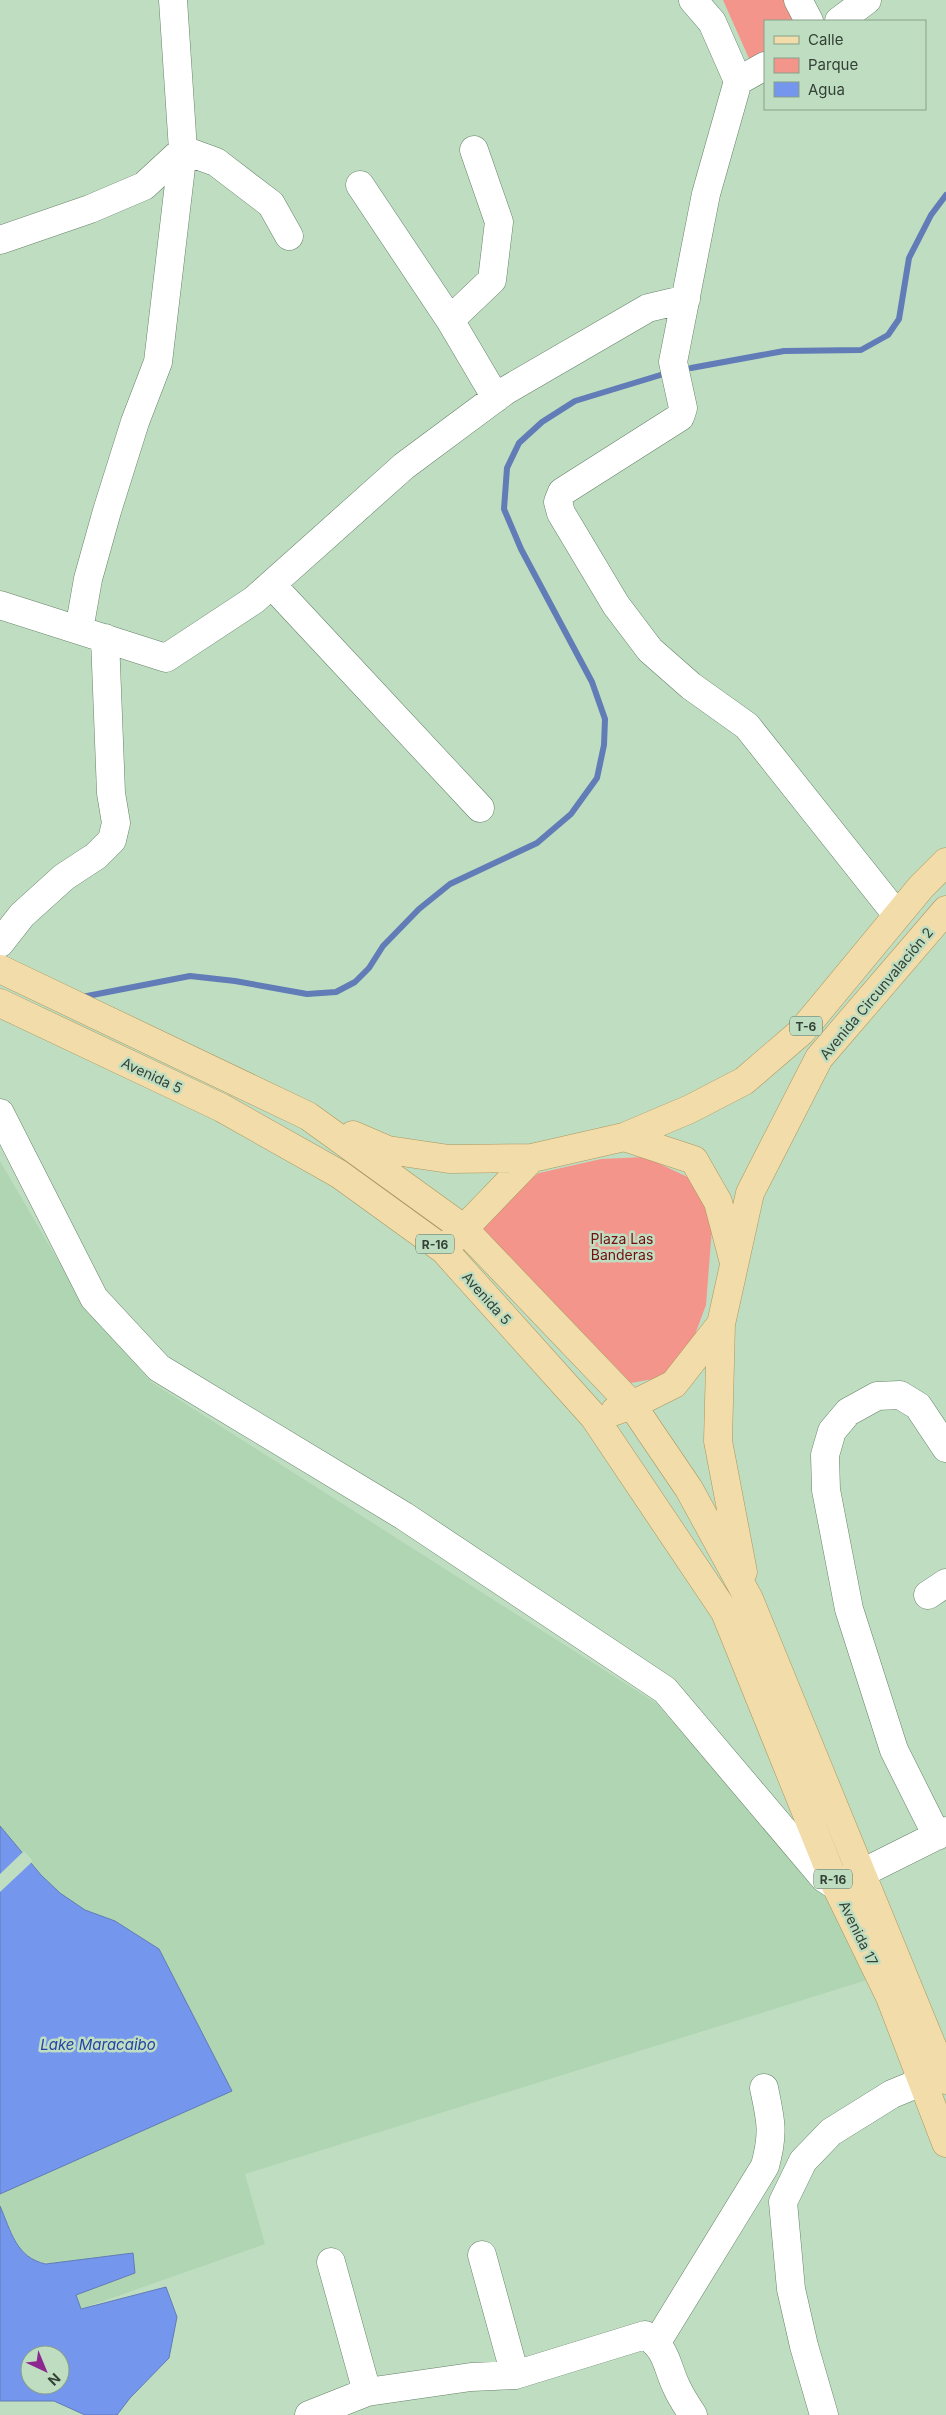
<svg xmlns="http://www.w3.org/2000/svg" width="946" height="2415" viewBox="0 0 946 2415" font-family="Inter,sans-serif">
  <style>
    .built { fill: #b0d5b2 }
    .green { fill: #f4958b }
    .water { fill: #7496ed; stroke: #617cb6; fill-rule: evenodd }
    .pier { fill: #bfdec1 }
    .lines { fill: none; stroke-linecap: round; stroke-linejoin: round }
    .stream { stroke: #617cb6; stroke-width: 6 }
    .minor-casing { stroke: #668268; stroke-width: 29 }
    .major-casing { stroke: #aa975d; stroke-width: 29 }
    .minor { stroke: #fff; stroke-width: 28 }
    .major { stroke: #f2dcaa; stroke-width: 28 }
    .labels { text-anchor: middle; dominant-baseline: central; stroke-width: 5; stroke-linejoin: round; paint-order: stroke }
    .shield { fill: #bfdec1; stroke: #5e705f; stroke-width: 1 }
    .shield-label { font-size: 12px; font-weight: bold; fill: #344135 }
    .street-label { font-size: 14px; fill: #344135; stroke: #bfdec1 }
    .park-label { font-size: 14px; fill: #710f11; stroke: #bfdec1 }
    .water-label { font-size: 15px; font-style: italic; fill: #2644a7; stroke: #bfdec1 }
  </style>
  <rect width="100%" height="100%" fill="#bfdec1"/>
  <path class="built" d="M0 1161 81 1300 151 1382 656 1703 839 1910 867 1980 245 2174 265 2244 81 2309 76 2295 135 2273 33 2261 19 2249 0 2206V2194L231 2091 159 1949 115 1921 85 1910 60 1893 41 1875 0 1826Z"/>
  <path class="green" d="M723 0H790L800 21H765V55L751 63Z
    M645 1157 692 1179 713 1215 706 1305 690 1348 664 1377 631 1383 480 1226 527 1181 539 1173 601 1159Z"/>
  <path class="water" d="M0 1826 41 1875 60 1893 85 1910 115 1921 159 1949 232 2091 0 2194Z
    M0 2206C11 2231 16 2258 46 2264L133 2253 135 2273 76 2295 81 2309 166 2287 177 2317 169 2358 130 2398 117 2415H85L54 2401H0ZM30 2355H60V2385H30Z"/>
  <path class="pier" d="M24 1851 33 1861 0 1892V1874Z"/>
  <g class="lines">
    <path class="stream" d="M691 368 784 351 861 350 888 335 899 319 909 258 931 215 946 195
      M82 997 190 976 235 981 307 994 336 992 355 982 369 968 383 946 419 909 450 884 537 843 571 814 597 778 604 745 605 719 592 682 521 549 504 509 507 468 519 443 542 422 575 401 667 373"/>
    <defs>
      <path id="minor" d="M693 0 712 22 738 81
        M798 0 809 21
        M839 21 867 0
        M765 66 738 81 706 194 673 362 683 408 680 417 562 492 558 502 561 513 616 605 650 650 691 686 747 726 897 915
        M474 150 499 222 492 280 450 320 496 398
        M360 185 450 320
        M0 240 90 209 144 186 183 150 216 162 271 204 289 236
        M272 585 480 808
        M0 605 166 658 254 600 404 466 505 391 648 308 686 299
        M79 630 88 579 107 511 135 422 158 362 183 150 173 0
        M0 943 22 915 64 877 96 856 112 840 116 823 111 793 105 638
        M0 1113 94 1298 159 1368 404 1516 665 1690 824 1878 836 1886 946 1831
        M928 1595 946 1583
        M937 1836 894 1750 849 1609 826 1490 825 1455 832 1431 848 1412 877 1396 900 1395 918 1406 946 1448
        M482 2255 515 2375
        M331 2262 367 2392
        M657 2342 765 2166C774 2133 771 2121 764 2088
        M309 2415 367 2392 471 2377 515 2375 645 2335C668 2349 666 2366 677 2388 681 2397 687 2406 693 2415
        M824 2415 804 2346 791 2289 783 2202 803 2161 831 2132 892 2094 943 2073"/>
      <path id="major" d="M0 969 308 1116 463 1228 632 1405 689 1489 749 1599 946 2080
        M0 1003 222 1108 339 1174 444 1250 594 1417 725 1612 836 1886 890 1997 946 2143
        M353 1135 388 1150 449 1159 532 1158 624 1137 690 1109 744 1081 801 1032 921 887 946 862
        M624 1137 694 1160 718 1202 733 1259
        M452 1241 532 1158
        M615 1411 632 1405 674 1384 721 1324
        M743 1572 718 1441 721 1324 750 1193 819 1058 946 910"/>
    </defs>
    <use href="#minor" class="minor-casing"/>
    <use href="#major" class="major-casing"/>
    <use href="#minor" class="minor"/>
    <use href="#major" class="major"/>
  </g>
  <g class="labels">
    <g class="shield">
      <rect x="790" y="1016.5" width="32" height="19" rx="4"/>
      <rect x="416" y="1234.5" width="38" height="19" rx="4"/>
      <rect x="814" y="1869.5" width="38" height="19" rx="4"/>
    </g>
    <g class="shield-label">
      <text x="806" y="1026">T-6</text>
      <text x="435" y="1244">R-16</text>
      <text x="833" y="1879">R-16</text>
    </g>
    <g class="street-label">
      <text transform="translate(876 993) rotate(-50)">Avenida Circunvalación 2</text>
      <text transform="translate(152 1075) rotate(25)">Avenida 5</text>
      <text transform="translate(487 1298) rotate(48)">Avenida 5</text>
      <text transform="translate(859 1933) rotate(64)">Avenida 17</text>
    </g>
    <g class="park-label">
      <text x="622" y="1238">Plaza Las<tspan x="622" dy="16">Banderas</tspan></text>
    </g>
    <g class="water-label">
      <text x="98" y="2044">Lake Maracaibo</text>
    </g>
  </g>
  <rect x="764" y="20" width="162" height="90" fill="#bfdec1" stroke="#879f89"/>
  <rect x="774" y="36" width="25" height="8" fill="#f2dcaa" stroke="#879f89"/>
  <text x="808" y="45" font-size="15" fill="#344135">Calle</text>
  <rect x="774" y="58" width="25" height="15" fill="#f4958b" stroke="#879f89"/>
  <text x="808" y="70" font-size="15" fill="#344135">Parque</text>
  <rect x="774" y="82" width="25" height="15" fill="#7496ed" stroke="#879f89"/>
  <text x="808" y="95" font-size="15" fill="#344135">Agua</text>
  <g transform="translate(45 2370) rotate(136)"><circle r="24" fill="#bfdec1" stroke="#879f89"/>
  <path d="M0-4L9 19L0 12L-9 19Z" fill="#8c2890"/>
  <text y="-8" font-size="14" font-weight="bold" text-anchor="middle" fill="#344135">N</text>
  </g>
</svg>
